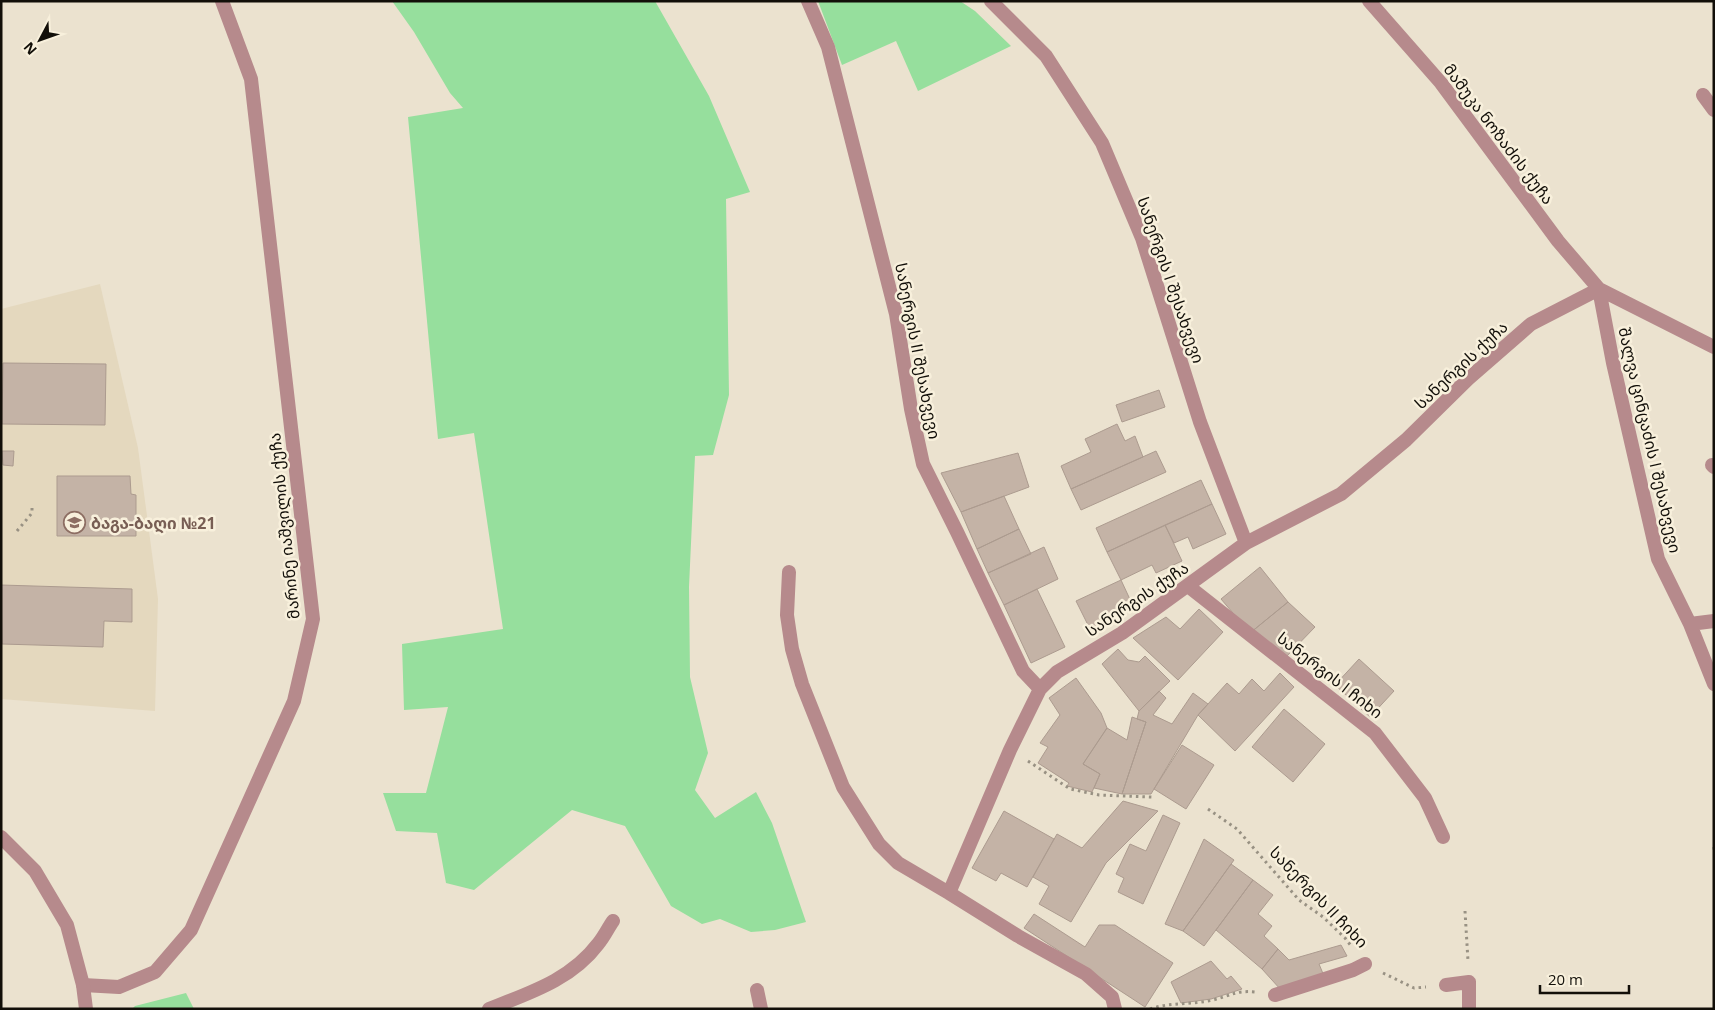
<svg xmlns="http://www.w3.org/2000/svg" width="1715" height="1010" viewBox="0 0 1715 1010" font-family="'Open Sans','Noto Sans Georgian',sans-serif">
  <style>
    .built { fill: #e4d8be }
    .green { fill: #96df9d }
    .building { fill: #c4b3a6; stroke: #ac9b8f }
    .lines { fill: none; stroke-linecap: round; stroke-linejoin: round }
    .path { stroke: #989183; stroke-width: 3; stroke-dasharray: 2.5 4; stroke-linecap: butt }
    .service { stroke: #b68a8c; stroke-width: 14 }
    .pedestrian { stroke: #b68a8c; stroke-width: 14 }
    .minor { stroke: #b68a8c; stroke-width: 14 }
    .tertiary { stroke: #b68a8c; stroke-width: 14 }
    .labels { text-anchor: middle; dominant-baseline: central; stroke-width: 5; stroke-linejoin: round; paint-order: stroke }
    .street-label { font-size: 16px; fill: #120f09; stroke: #f8f0dc }
    .education-label { font-size: 16px; font-weight: bold; fill: #785e54; stroke: #f8f0dc; text-anchor: start }
  </style>
  <rect width="100%" height="100%" fill="#ebe2cf"/>
  <path class="built" d="M100 284 138 448 158 599 155 711 1 699V309Z"/>
  <path class="green" d="M392 1H655L709 96 750 192 726 199 729 395 713 455 695 456 689 587 690 677 708 753 695 790 715 818 756 792 772 823 806 922 775 930 751 932 720 919 702 924 671 906 625 826 572 810 474 890 446 883 437 833 396 831 383 793H426L448 707 404 710 402 644 503 629 474 433 438 439 408 117 463 108 450 93 414 32Z
    M818 1H960L975 11 1011 46 918 91 896 41 842 65Z
    M186 993 194 1009H132L135 1006Z"/>
  <path class="building" d="M3 363 106 364 105 425 2 424Z
    M1159 390 1165 407 1122 422 1116 405Z
    M1117 424 1125 441 1135 436 1143 457 1071 489 1061 466 1091 452 1085 439Z
    M2 451H14L13 466 3 465Z
    M1156 451 1166 472 1081 510 1071 489Z
    M1018 453 1029 487 961 512 941 473Z
    M57 476H130L131 494 136 495V536H57Z
    M1201 480 1212 504 1107 552 1096 528Z
    M1004 496 1019 529 977 549 961 512Z
    M1212 504 1226 534 1193 549 1188 537 1174 543 1165 525Z
    M1165 525 1182 561 1156 573 1152 565 1121 580 1107 552Z
    M1019 529 1031 554 988 573 977 549Z
    M1044 547 1058 579 1004 605 988 573Z
    M1260 567 1288 602 1250 633 1221 599Z
    M1121 580 1134 608 1090 629 1076 601Z
    M1 585 132 589V622L104 621 103 647 2 644Z
    M1037 589 1065 647 1031 663 1004 605Z
    M1288 602 1315 627 1284 659 1250 633Z
    M1199 609 1223 632 1178 680 1133 638 1166 617 1180 629Z
    M1118 649 1128 660 1139 662 1145 656 1170 681 1139 711 1102 664Z
    M1359 659 1394 691 1370 717 1335 685Z
    M1280 673 1294 687 1235 751 1198 715 1227 683 1239 694 1252 679 1264 691Z
    M1076 678 1101 713 1107 728 1083 764 1100 774 1092 792 1067 786 1069 783 1038 763 1048 747 1040 743 1060 715 1049 698Z
    M1159 691 1166 698 1153 715 1172 724 1193 693 1208 704 1198 715 1151 794H1122L1146 722 1137 719 1139 711Z
    M1284 709 1325 744 1293 782 1252 747Z
    M1132 717 1146 722 1122 794 1094 788 1100 774 1083 764 1107 728 1127 740Z
    M1182 745 1214 765 1186 809 1154 789Z
    M1123 801 1158 811 1106 863 1071 922 1039 904 1049 886 1033 877 1057 834 1082 848Z
    M1004 811 1054 839 1027 887 1001 873 996 881 972 868Z
    M1163 815 1180 823 1143 904 1118 892 1124 878 1116 874 1130 844 1146 851Z
    M1204 839 1234 860 1183 931 1165 924Z
    M1231 864 1253 880 1204 946 1183 931Z
    M1253 880 1273 895 1258 914 1272 926 1264 936 1278 949 1262 969 1216 930Z
    M1034 914 1085 947 1099 925H1115L1173 963 1145 1007 1024 928Z
    M1341 945 1347 956 1319 964 1324 976 1281 990 1262 969 1278 949 1289 960Z
    M1211 961 1227 979 1231 976 1242 989 1211 999 1181 1003 1171 982Z"/>
  <g class="lines">
    <path class="path" d="M1 463H2
      M17 531 32 513V505
      M1028 761 1070 789 1099 795 1152 797
      M1208 809 1237 829 1299 900 1323 917 1345 938 1352 947
      M1714 847V853
      M1465 911 1468 961
      M1383 973 1414 988 1426 987
      M1150 1009C1170 1002 1192 1005 1213 1000 1230 996 1236 990 1255 992"/>
    <path class="service" d="M1703 95 1714 110
      M1712 465 1714 467
      M757 990 761 1009"/>
    <path class="pedestrian" d="M1446 985 1469 982V1009
      M1275 995 1353 970 1365 964"/>
    <path class="minor" d="M808 1 828 47 896 314 911 409 923 464 957 532 1023 671 1040 689
      M991 1 1046 56 1102 143 1142 238 1200 422 1246 543
      M1369 1 1441 83 1558 241 1599 289 1714 347
      M1599 289 1613 363 1658 559 1690 624 1714 684
      M789 572 787 615 792 649 802 684 843 787 879 844 898 863 949 893
      M1188 586 1375 733 1425 798 1443 837
      M1690 624 1714 621
      M83 985 119 987 155 972 191 930 294 701 313 619 251 79 222 1
      M489 1009C529 993 571 980 598 944 604 937 608 928 613 921
      M1115 1009 1112 997 1086 974 1018 936 949 893 1010 750 1040 689 1057 672 1122 633 1246 543 1341 494 1406 440 1468 379 1531 324 1599 289"/>
    <path class="tertiary" d="M1 837 35 871 67 925 83 985 86 1009"/>
  </g>
  <defs>
    <symbol id="school-ring" viewBox="-11 -11 22 22"><circle r="9.5" fill="#f8f0dc" stroke="#8d6e63" stroke-width="1.5"/><path d="M0-5L7-2L0 1L-7-2ZM-4 1L0 2.5L4 1V4Q0 6-4 4Z" fill="#8d6e63"/></symbol>
  </defs>
  <g fill-rule="evenodd">
    <use href="#school-ring" x="62" y="510" width="25" height="25"/>
  </g>
  <g class="labels">
    <g class="street-label">
      <text transform="translate(1499 134) rotate(53)">მამუკა ნოზაძის ქუჩა</text>
      <text transform="translate(1171 280) rotate(71)">სანერგის I შესახვევი</text>
      <text transform="translate(918 351) rotate(79)">სანერგის II შესახვევი</text>
      <text transform="translate(1461 365) rotate(-43)">სანერგის ქუჩა</text>
      <text transform="translate(1650 440) rotate(77)">შალვა ცინცაძის I შესახვევი</text>
      <text transform="translate(284 526) rotate(-96)">მარინე იაშვილის ქუჩა</text>
      <text transform="translate(1137 599) rotate(-34)">სანერგის ქუჩა</text>
      <text transform="translate(1330 675) rotate(38)">სანერგის I ჩიხი</text>
      <text transform="translate(1319 897) rotate(46)">სანერგის II ჩიხი</text>
    </g>
    <g class="education-label">
      <text x="91" y="523">ბაგა-ბაღი №21</text>
    </g>
  </g>
  <rect width="1715" height="1010" fill="none" stroke="#120f09" stroke-width="5"/>
  <g transform="translate(40 40) rotate(229)" stroke="#f8f0dc" stroke-width="4" paint-order="stroke">
  <path d="M0-4L9 19L0 12L-9 19Z" fill="#120f09"/>
  <text y="-8" font-size="14" font-weight="bold" text-anchor="middle" fill="#120f09">N</text>
  </g>
  <path d="M1540 985v8h89v-8" fill="none" stroke="#120f09" stroke-width="2.5"/>
  <text x="1548" y="985" font-size="15" fill="#120f09" stroke="#f8f0dc" stroke-width="4" paint-order="stroke">20 m</text>
</svg>
